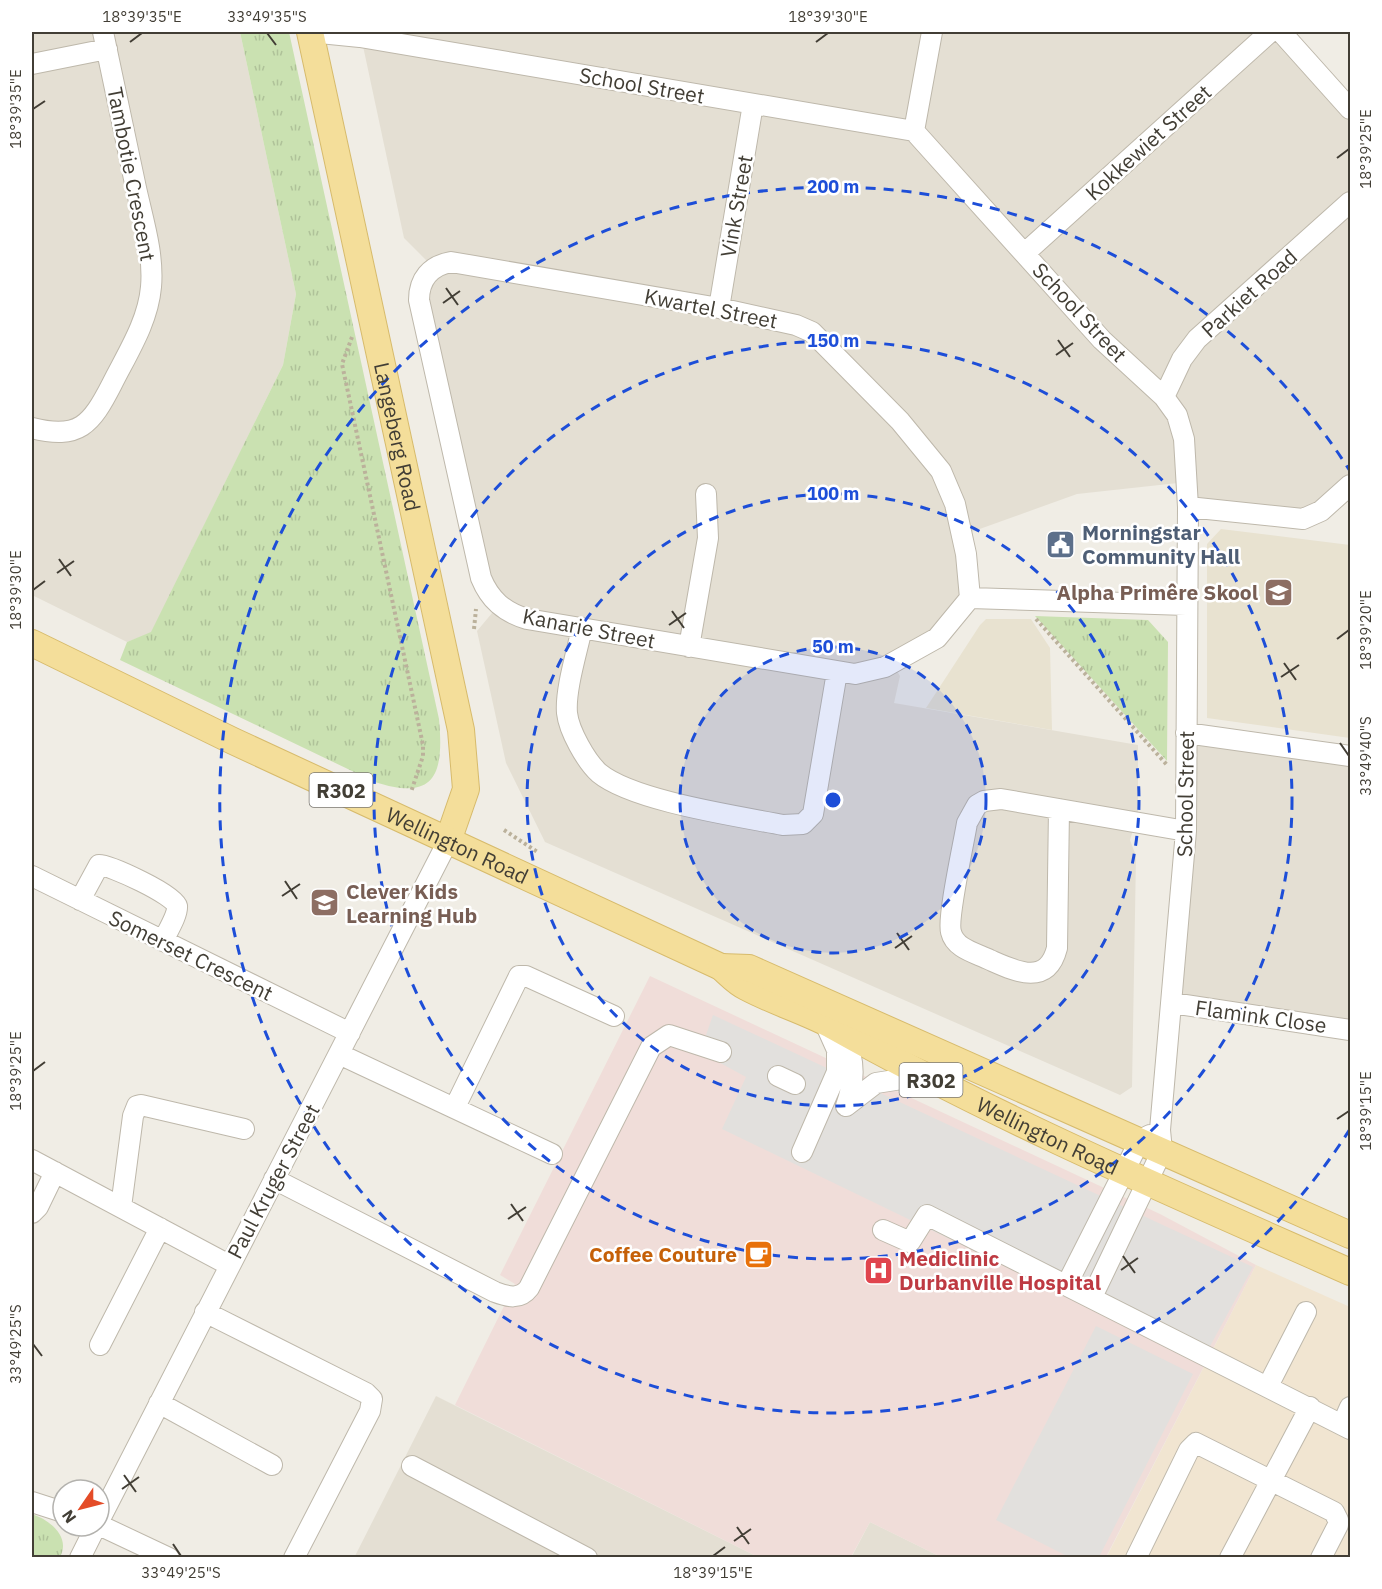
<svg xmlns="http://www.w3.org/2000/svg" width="1382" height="1589" viewBox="0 0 1382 1589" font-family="'IBM Plex Sans',sans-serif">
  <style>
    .residential { fill: #e4dfd3 }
    .commercial { fill: #f1e5d1 }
    .education { fill: #e8e2d0 }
    .medical { fill: #f0ddd9 }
    .grass { fill: url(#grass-tufts) }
    .parking { fill: #e2e0dd }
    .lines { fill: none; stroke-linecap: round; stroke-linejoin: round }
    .minor-casing { stroke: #beb8ab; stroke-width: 22 }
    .major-casing { stroke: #d7bb6c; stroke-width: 28 }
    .path { stroke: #bbb19b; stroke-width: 4; stroke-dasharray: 3 3; stroke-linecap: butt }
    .minor { stroke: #fff; stroke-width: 20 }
    .major { stroke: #f4de9a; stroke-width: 26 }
    .ticks { fill: none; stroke: #423e35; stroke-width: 2 }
    .ring { fill: none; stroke: #1d4ed8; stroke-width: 3; stroke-dasharray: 10 8 }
    .labels { text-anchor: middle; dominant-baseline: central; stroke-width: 5; stroke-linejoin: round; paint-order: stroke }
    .shield { fill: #fff; stroke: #7b7872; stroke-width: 1.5 }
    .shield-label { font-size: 20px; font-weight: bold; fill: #423e35 }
    .street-label { font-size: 21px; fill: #423e35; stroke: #fff }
    .service-label { font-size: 21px; font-weight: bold; fill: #4e5e75; stroke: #fff; text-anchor: start }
    .education-label { font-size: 21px; font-weight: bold; fill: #785e54; stroke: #fff; text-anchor: end }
    .food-label { font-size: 21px; font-weight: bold; fill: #c56008; stroke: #fff; text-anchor: end }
    .health-label { font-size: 21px; font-weight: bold; fill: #be3a42; stroke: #fff; text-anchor: start }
    .centre { fill: #1d4ed8; stroke: #fff; stroke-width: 3 }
    .ring-label { font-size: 18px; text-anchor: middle; font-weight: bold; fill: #1d4ed8; stroke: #fff; stroke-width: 5; stroke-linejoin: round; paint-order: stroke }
    .neatline { fill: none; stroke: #423e35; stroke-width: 2 }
    .ticks-label { font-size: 15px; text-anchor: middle; fill: #423e35 }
  </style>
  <defs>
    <pattern id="grass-tufts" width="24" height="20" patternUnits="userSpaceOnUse" patternTransform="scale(1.5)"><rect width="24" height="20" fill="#cae1b1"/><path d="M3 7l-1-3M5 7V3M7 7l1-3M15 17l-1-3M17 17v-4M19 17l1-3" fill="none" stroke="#afc299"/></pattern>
  </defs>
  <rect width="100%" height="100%" fill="#f0ede5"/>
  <path class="residential" d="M32 32H240L296 294 283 365 151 633 127 642 32 595Z
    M360 32H1282L1350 108V487L1323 512 1189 509 1187 482 1077 494 963 535 972 597 893 664 900 676 894 703 1138 745V814L1130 840 1136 856 1132 1087 1120 1095 545 842 506 763 477 631 498 606 418 301 433 267 404 238Z
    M1187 734 1350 757V1030L1172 1004Z
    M436 1396 758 1557 354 1558Z
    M870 1522 941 1557 851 1558Z"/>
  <path class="commercial" d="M1256 1265 1350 1307V1557L1106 1558Z"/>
  <path class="education" d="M1221 529 1350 545V738L1207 718V544Z
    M986 619H1031L1050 648 1052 730 926 708 980 625Z"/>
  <path class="medical" d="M650 976 1160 1214 1256 1265 1106 1557H941L870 1522 851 1557H758L455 1405 515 1284 500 1275Z"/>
  <path class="grass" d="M240 32H289L439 719C444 773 436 802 375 782L120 660 127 642 151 632 283 365 296 294Z
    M1035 616 1148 620 1168 642 1167 761Z
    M32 1514C50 1520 71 1537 60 1557H32Z"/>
  <path class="parking" d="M713 1015 1253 1267 1202 1361 722 1129 746 1077 700 1052Z
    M1096 1326 1193 1374 1099 1557H1069L996 1520Z"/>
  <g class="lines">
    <defs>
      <path id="minor" d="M310 32 360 37 914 131 1102 340 1164 397 1177 415 1184 439 1188 507 1186 831 1160 1130 1162 1151 1092 1297
        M1281 32 1350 109
        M32 64 107 49
        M914 131 932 32
        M1025 253 1270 32
        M719 308 753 104
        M1164 397 1182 359 1197 339 1350 202
        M32 428C79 440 91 425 112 384 127 354 148 322 151 287 154 254 143 220 136 188 125 136 114 84 103 32
        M1188 507 1303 519 1321 511 1350 485
        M970 598 937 638 885 667 855 674 527 619C504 612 490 600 481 578L419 300C419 279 430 266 451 262L719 308 796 325 812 332 900 421 941 471 955 504 966 554 970 598 1186 605
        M582 628C577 652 565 690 567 713 569 731 586 761 599 773 633 801 737 816 783 825L803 824 813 814 837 672
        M689 647 708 538 706 494
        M1186 733 1350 756
        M1059 809 1057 948C1047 987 1015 971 990 960 976 953 955 949 951 932 947 918 964 842 967 823L977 805 984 801 1001 799 1186 831
        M32 876 350 1033
        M80 900 99 865C110 865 175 895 177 906 178 915 167 932 163 941
        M1172 1003 1350 1030
        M845 1039C856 1062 854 1083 846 1106
        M339 1054 552 1154
        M778 1076 795 1084
        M846 1106 876 1083 921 1076
        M455 1107 519 976H526L614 1016
        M802 1152 837 1072V1050L824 1021
        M32 1160 229 1265
        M274 1179 495 1292C508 1297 520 1300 529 1288L651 1047 669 1035 721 1052
        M121 1207 133 1116 137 1106 141 1105 244 1129
        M32 1213 38 1207 55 1172
        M883 1230 910 1242 927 1215 1350 1429
        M1067 1284 1140 1140 1150 1135
        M205 1312 366 1393 372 1399 370 1411 294 1558
        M100 1345 160 1228
        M1268 1386 1306 1312
        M159 1403 272 1465
        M1342 1425 1350 1407
        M412 1466 587 1558
        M32 1502 63 1512
        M99 1521 448 841
        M99 1525 169 1558
        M80 1558 96 1526
        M1136 1558 1189 1450 1196 1443 1334 1512 1338 1520V1525L1321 1558
        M1230 1558 1310 1407"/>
      <g id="major">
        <path id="s1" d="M310 32 461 730 466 789 448 841"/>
        <path id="s2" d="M32 643 233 741 721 967C729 974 737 983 746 987 774 1002 805 1011 833 1026 1000 1120 1176 1195 1350 1272"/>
        <path d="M721 967 749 968 1350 1235"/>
      </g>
    </defs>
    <use href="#minor" class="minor-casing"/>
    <use href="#major" class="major-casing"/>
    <path class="path" d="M352 337 342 364 423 745V756L411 792
      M1036 619 1167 765
      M474 629 476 609
      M504 830 539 853"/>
    <use href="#minor" class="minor"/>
    <use href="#major" class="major"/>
  </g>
  <path class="ticks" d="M267 33 276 45M130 42 142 33M816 42 828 33M33 109 45 101M1337 158 1349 149M446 288 458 305M443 303 460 291M1058 340 1070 357M1056 355 1073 343M59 559 71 576M57 573 74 561M33 590 45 581M672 611 684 628M669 625 686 613M1337 639 1349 630M1284 663 1296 680M1281 677 1299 665M1340 743 1349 756M285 881 297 899M282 896 300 884M897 933 909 950M895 948 912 936M33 1071 45 1062M1337 1119 1349 1111M511 1204 523 1221M508 1219 526 1207M1123 1256 1135 1273M1121 1270 1138 1258M33 1344 42 1356M124 1475 136 1492M122 1489 139 1477M737 1527 749 1544M734 1541 751 1529M173 1544 181 1556M713 1556 725 1547"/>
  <circle cx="833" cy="800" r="153" fill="#1d4ed8" fill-opacity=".12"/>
  <g class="ring">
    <circle cx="833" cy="800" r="153"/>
    <circle cx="833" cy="800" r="306"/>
    <circle cx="833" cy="800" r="459"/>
    <path d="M1350 1129A613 613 0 1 1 1350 471"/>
  </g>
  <defs>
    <symbol id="civic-square" viewBox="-11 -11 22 22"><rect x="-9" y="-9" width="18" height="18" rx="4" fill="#5c6f8a" stroke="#fff"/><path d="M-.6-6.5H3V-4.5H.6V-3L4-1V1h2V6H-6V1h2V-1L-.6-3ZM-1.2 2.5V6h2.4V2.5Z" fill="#fff"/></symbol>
    <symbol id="school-square" viewBox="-11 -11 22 22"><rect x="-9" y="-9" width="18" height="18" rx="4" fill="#8d6e63" stroke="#fff"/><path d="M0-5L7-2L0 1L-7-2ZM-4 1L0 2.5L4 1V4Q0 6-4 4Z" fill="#fff"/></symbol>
    <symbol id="cafe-square" viewBox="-11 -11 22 22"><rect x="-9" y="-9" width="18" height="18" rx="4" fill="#e8710a" stroke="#fff"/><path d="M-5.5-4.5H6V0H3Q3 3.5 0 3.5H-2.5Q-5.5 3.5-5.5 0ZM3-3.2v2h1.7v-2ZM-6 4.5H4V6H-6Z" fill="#fff"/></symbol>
    <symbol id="hospital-square" viewBox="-11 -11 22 22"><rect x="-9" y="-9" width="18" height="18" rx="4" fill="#e0444e" stroke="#fff"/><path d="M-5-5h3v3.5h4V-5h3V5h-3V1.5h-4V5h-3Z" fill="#fff"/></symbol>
  </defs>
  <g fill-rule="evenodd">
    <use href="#civic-square" x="1044" y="528" width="33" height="33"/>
    <use href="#school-square" x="1262" y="576" width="33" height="33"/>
    <use href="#school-square" x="308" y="886" width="33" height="33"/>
    <use href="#cafe-square" x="742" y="1238" width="33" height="33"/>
    <use href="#hospital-square" x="862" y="1254" width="33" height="33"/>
  </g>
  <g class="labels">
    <g class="shield">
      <rect x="309.5" y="773" width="63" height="34" rx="4.5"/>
      <rect x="899.5" y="1063" width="63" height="34" rx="4.5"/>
    </g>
    <g class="shield-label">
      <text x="341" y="790">R302</text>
      <text x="931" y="1080">R302</text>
    </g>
    <g class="street-label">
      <text transform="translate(642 85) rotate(10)">School Street</text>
      <text transform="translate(1148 142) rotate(-42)">Kokkewiet Street</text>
      <text transform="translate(132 174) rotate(79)">Tambotie Crescent</text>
      <text transform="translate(736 206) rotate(-80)">Vink Street</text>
      <text transform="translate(1249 293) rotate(-42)">Parkiet Road</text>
      <text transform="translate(711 308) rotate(11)">Kwartel Street</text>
      <text transform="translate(1080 312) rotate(47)">School Street</text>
      <text stroke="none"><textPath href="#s1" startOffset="414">Langeberg Road</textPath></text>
      <text transform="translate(589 628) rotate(11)">Kanarie Street</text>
      <text transform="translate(1185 794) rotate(-89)">School Street</text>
      <text stroke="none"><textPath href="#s2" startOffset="471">Wellington Road</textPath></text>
      <text transform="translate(191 955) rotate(26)">Somerset Crescent</text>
      <text transform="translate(1261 1016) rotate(8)">Flamink Close</text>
      <text stroke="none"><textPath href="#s2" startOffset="1130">Wellington Road</textPath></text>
      <text transform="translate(273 1181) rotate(-62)">Paul Kruger Street</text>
    </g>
    <g class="service-label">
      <text x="1082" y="532">Morningstar<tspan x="1082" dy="24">Community Hall</tspan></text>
    </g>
    <g class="education-label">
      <text x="1258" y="592">Alpha Primêre Skool</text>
      <text x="346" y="891" text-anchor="start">Clever Kids<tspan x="346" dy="24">Learning Hub</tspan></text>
    </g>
    <g class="food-label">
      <text x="737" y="1254">Coffee Couture</text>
    </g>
    <g class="health-label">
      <text x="899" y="1258">Mediclinic<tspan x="899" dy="24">Durbanville Hospital</tspan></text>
    </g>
  </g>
  <circle cx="833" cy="800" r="9" class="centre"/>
  <g class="ring-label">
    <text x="833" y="193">200 m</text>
    <text x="833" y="347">150 m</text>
    <text x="833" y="500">100 m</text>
    <text x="833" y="653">50 m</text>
  </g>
  <rect width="1382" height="1589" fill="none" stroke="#ffffff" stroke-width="66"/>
  <g transform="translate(81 1508) rotate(235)"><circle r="28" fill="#ffffff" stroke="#b3b2ae" stroke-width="1.5"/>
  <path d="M0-4.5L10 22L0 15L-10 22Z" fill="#e44c28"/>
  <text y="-9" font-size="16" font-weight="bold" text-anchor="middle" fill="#423e35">N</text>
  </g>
  <rect x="33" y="33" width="1316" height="1523" class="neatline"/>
  <g class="ticks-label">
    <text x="142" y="22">18°39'35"E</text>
    <text x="267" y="22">33°49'35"S</text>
    <text x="828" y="22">18°39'30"E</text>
    <text transform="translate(16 109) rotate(-90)" y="5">18°39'35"E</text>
    <text transform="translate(1366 149) rotate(-90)" y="5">18°39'25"E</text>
    <text transform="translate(16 590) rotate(-90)" y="5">18°39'30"E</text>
    <text transform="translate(1366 630) rotate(-90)" y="5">18°39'20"E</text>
    <text transform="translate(1366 756) rotate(-90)" y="5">33°49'40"S</text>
    <text transform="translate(16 1071) rotate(-90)" y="5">18°39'25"E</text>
    <text transform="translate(1366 1111) rotate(-90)" y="5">18°39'15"E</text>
    <text transform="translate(16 1344) rotate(-90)" y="5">33°49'25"S</text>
    <text x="181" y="1578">33°49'25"S</text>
    <text x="713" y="1578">18°39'15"E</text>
  </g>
</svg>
